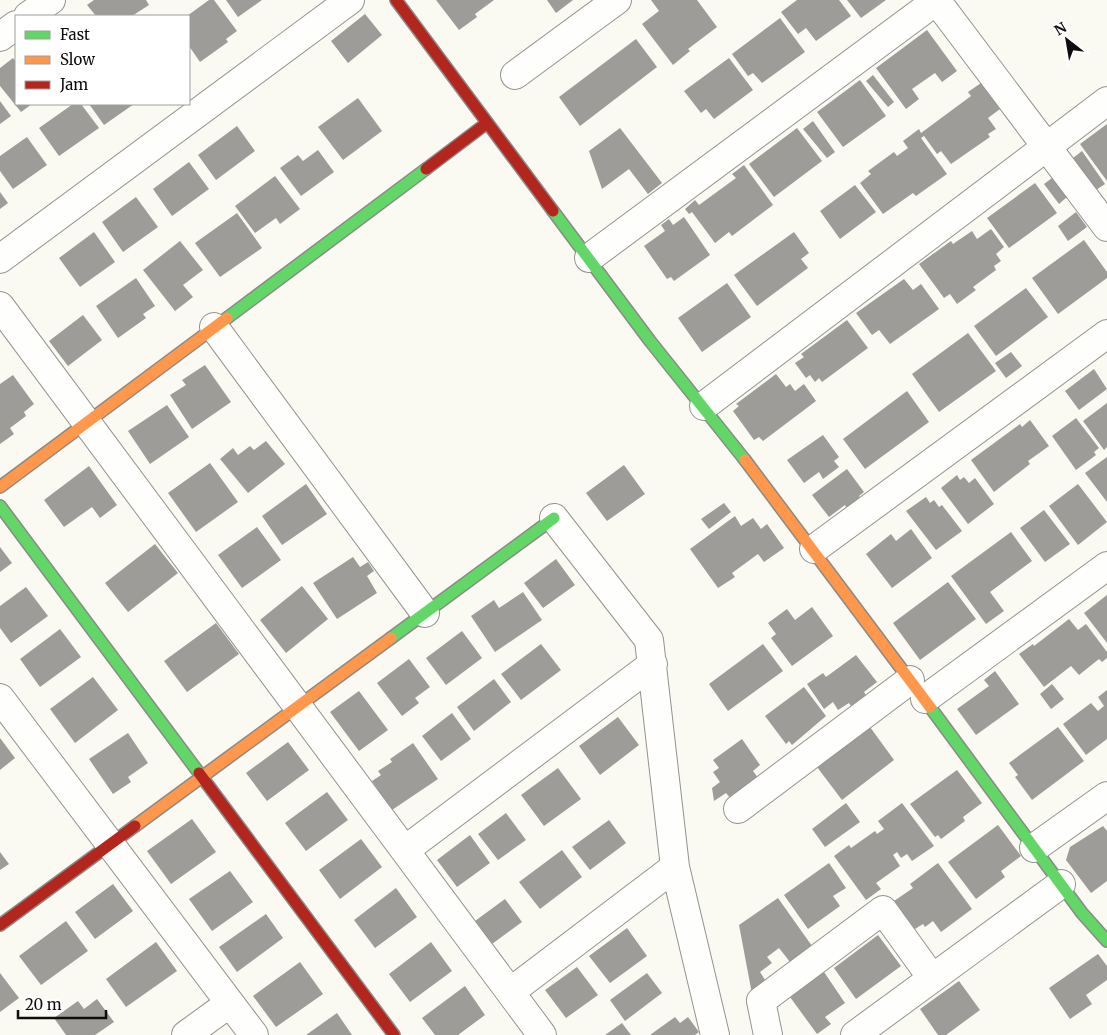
<svg xmlns="http://www.w3.org/2000/svg" width="1107" height="1035" viewBox="0 0 1107 1035" font-family="Merriweather,serif">
  <style>
    .building { fill: #9e9c98 }
    .lines { fill: none; stroke-linecap: round; stroke-linejoin: round }
    .street-casing { stroke: #949390; stroke-width: 30 }
    .fast-casing { stroke: #8a8a87; stroke-width: 14 }
    .slow-casing { stroke: #8a8a87; stroke-width: 14 }
    .jam-casing { stroke: #8a8a87; stroke-width: 14 }
    .street { stroke: #fefefd; stroke-width: 28 }
    .fast { stroke: #63d668; stroke-width: 11 }
    .slow { stroke: #ff974d; stroke-width: 11 }
    .jam { stroke: #b3261e; stroke-width: 11 }
  </style>
  <rect width="100%" height="100%" fill="#faf9f2"/>
  <path class="building" d="M94 0H146L149 5 132 16H96L87 5Z
    M209 0H214L237 31 226 39 228 42 200 62 189 46V16H187Z
    M226 0H262L238 17Z
    M436 0H494L475 14 477 17 459 30Z
    M547 0H573L556 13Z
    M651 0H697L717 27 688 49 690 51 673 65 642 24 659 11Z
    M797 0H839L851 16 816 41 806 28 798 34 781 12Z
    M847 0H886L861 18Z
    M365 14 382 35 348 63 331 41Z
    M780 18 805 52 762 83 753 73 748 76 732 54Z
    M927 30 957 71 942 82 935 73 912 89 919 99 906 109 876 68Z
    M636 39 657 67 580 126 559 97Z
    M13 58 16 62V104H32L21 112 0 86V68Z
    M729 58 753 90 714 119 706 109 701 113 684 91Z
    M873 75 894 102 888 107 866 81Z
    M860 80 886 116 843 147 817 112Z
    M981 83 1000 109 988 118 996 129 988 134 990 137 951 164 941 151 937 154 924 136 921 138 947 174 916 196 913 193 883 214 860 183 871 174 868 171 894 152 897 156 908 148 903 141 919 129 921 133 971 96 968 92Z
    M358 98 382 131 343 160 318 127Z
    M0 101 11 116 0 124Z
    M73 104H81L99 128 59 156 39 128Z
    M89 104H134L104 125Z
    M813 121 835 152 827 158 803 129Z
    M1107 124V181L1080 144Z
    M237 126 255 151 216 180 198 155Z
    M620 128 662 183 648 194 629 169 602 189 589 151Z
    M797 128 822 161 774 197 749 164Z
    M27 137 47 165 13 189 0 171V156Z
    M318 150 334 172 301 196 280 168 298 155 303 161Z
    M1082 151 1105 184 1096 190 1073 158Z
    M189 162 209 189 172 216 153 189Z
    M744 165 773 205 732 236 729 232 715 243 692 212 689 214 685 209 695 200 699 205 736 178 732 174Z
    M275 176 300 209 280 224 276 218 255 233 235 206Z
    M1052 178 1067 197 1059 204 1044 184Z
    M1035 183 1057 213 1009 248 987 218Z
    M855 185 876 212 840 239 820 211Z
    M0 192 8 203 0 209Z
    M136 197 158 227 123 252 102 222Z
    M1076 212 1087 227 1068 241 1058 226Z
    M237 213 262 248 220 277 195 243Z
    M684 217 710 255 674 281 671 277 667 279 644 246 665 231 661 225 669 219 673 225Z
    M991 229 1004 247 996 254 1001 261 994 266 996 270 973 287 976 290 957 304 950 294 944 298 919 264 951 241 953 244 972 231 977 239Z
    M94 232 115 262 80 287 59 258Z
    M794 232 809 253 801 259 808 268 757 306 734 275Z
    M1084 240 1107 272V278L1058 314 1032 278Z
    M180 241 203 270 183 285 193 297 175 311 143 270Z
    M136 278 155 306 143 314 146 318 118 338 96 306Z
    M904 279 913 290 921 284 939 309 890 344 879 330 872 335 856 313Z
    M727 283 751 317 702 352 678 318Z
    M1026 288 1048 317 996 356 974 326Z
    M83 315 102 340 68 366 49 341Z
    M847 320 868 348 822 382 819 378 815 382 810 375 806 378 795 363 804 357 801 354Z
    M968 333 996 371 939 412 912 374Z
    M1011 352 1022 366 1006 378 995 363Z
    M205 365 231 402 192 429 170 395 186 385 182 380Z
    M1094 369 1107 389 1079 410 1065 391Z
    M776 374 786 387 790 384 795 391 804 384 816 401 763 441 759 437 754 440 733 411 739 406 736 404Z
    M13 375 34 404 24 412 26 416 10 428 14 434 0 444V384Z
    M907 391 929 422 865 469 843 439Z
    M1107 403V447L1104 450 1083 421Z
    M167 405 189 437 150 464 128 431Z
    M1076 418 1099 448 1094 452 1096 455 1076 470 1052 436Z
    M1030 420 1049 446 1028 461 1030 464 994 492 971 460 1020 424 1022 427Z
    M823 435 839 457 834 461 839 467 823 479 819 472 804 483 787 460Z
    M266 441 285 464 248 493 220 459 233 448 238 455 250 446 254 450Z
    M1107 457V502L1085 473Z
    M210 463 238 502 196 532 168 493Z
    M624 465 645 494 607 521 586 493Z
    M89 466 117 505 100 518 92 507 64 527 44 500Z
    M847 469 864 492 859 496 862 500 848 510 845 505 829 517 812 495Z
    M957 475 960 480 964 477 969 483 975 478 994 504 968 524 941 488Z
    M306 484 327 514 282 545 262 516Z
    M1078 484 1107 522 1078 545 1049 506Z
    M926 497 930 503 934 500 939 507 942 505 962 531 936 550 906 511Z
    M724 503 731 512 709 529 701 519Z
    M1044 510 1070 544 1045 562 1020 528Z
    M735 516 741 526 753 518 761 529 767 524 784 548 764 562 758 554 732 573 735 577 718 588 690 549Z
    M257 527 281 560 242 588 218 555Z
    M911 529 932 558 892 588 866 554 891 534 896 541Z
    M1011 532 1032 561 990 592 1004 611 986 624 951 576Z
    M155 544 178 573 128 612 105 583Z
    M0 547 12 563 0 572Z
    M353 557 360 567 368 562 374 571 367 576 377 593 337 619 313 583Z
    M556 559 575 585 543 608 524 583Z
    M948 582 976 619 920 660 893 623Z
    M302 586 328 619 286 653 260 620Z
    M26 587 48 616 11 643 0 628V606Z
    M523 592 542 620 495 652 471 616 494 600 499 608Z
    M1107 595V643L1084 613Z
    M812 607 833 636 792 666 771 638 776 634 768 623 787 609 795 620Z
    M1069 619 1078 630 1086 624 1107 652V658L1102 662 1099 659 1079 675 1071 666 1044 687 1019 654 1033 644 1034 646Z
    M216 623 239 654 187 692 164 661Z
    M60 629 81 657 40 687 20 659Z
    M462 631 482 658 446 685 426 658Z
    M541 644 561 670 521 700 501 674Z
    M763 644 783 671 728 711 709 684Z
    M856 655 877 682 864 692 866 695 851 706 849 703 838 710 833 702 824 709 807 684 823 673 826 677Z
    M409 659 430 687 415 698 419 703 402 716 377 683Z
    M995 671 1019 704 976 735 957 709 989 686 984 680Z
    M93 677 118 710 75 743 50 709Z
    M494 679 511 702 474 731 457 707Z
    M1052 684 1064 699 1051 709 1040 694Z
    M804 687 826 716 792 745 789 741 786 744 765 716Z
    M1107 690V739L1086 755 1063 724 1091 703 1098 711 1104 706 1098 697Z
    M359 691 388 730 359 751 330 712Z
    M452 713 471 739 441 761 422 736Z
    M618 717 639 745 600 775 579 746Z
    M870 727 894 760 842 800 817 767Z
    M1058 727 1084 761 1032 800 1015 777 1018 775 1009 763Z
    M128 733 148 763 128 777 131 782 113 794 89 759Z
    M0 738 15 758 0 770Z
    M742 739 760 765 753 771 759 779 731 799 726 793 714 801 712 788 720 782 713 772 719 768 713 760Z
    M288 742 309 770 267 801 246 773Z
    M413 743 438 779 392 810 372 781 381 775 378 771 392 762 390 759Z
    M558 768 581 799 544 826 521 795Z
    M957 770 982 803 963 817 965 821 941 839 938 835 935 837 910 804Z
    M327 792 348 820 306 851 285 823Z
    M846 803 860 822 825 847 812 829Z
    M902 803 934 846 912 861 907 854 901 858 897 852 893 855 900 866 876 883 881 889 866 900 834 856 849 845 851 848 875 831 877 834 884 829 878 821Z
    M506 813 526 840 498 860 478 834Z
    M192 819 216 852 171 884 147 851Z
    M609 820 626 843 590 870 572 847Z
    M998 825 1021 856 1001 871 1005 877 976 899 948 862Z
    M1103 826 1107 831V881L1091 893 1066 860 1070 847Z
    M470 835 490 863 457 887 437 860Z
    M361 839 382 867 340 899 319 870Z
    M562 850 582 877 540 909 519 882Z
    M0 852 9 864 0 870Z
    M829 863 846 888 833 896 840 906 808 929 784 895Z
    M938 863 972 909 941 932 933 921 925 927 923 924 915 929 894 901 913 888 910 884Z
    M230 871 253 902 212 931 189 899Z
    M113 884 133 911 95 939 75 912Z
    M396 888 417 917 375 948 354 920Z
    M778 898 812 946 790 962 779 948 767 957 772 963 760 972 767 983 752 994 739 925Z
    M505 899 522 922 492 944 475 921Z
    M266 914 283 938 237 972 219 947Z
    M66 921 88 951 41 985 19 956Z
    M627 928 647 956 610 983 589 956Z
    M878 935 901 966 856 999 834 968Z
    M156 942 177 971 126 1007 106 979Z
    M431 942 452 971 410 1002 389 974Z
    M1098 954 1107 966V980L1086 995 1092 1004 1070 1019 1049 988Z
    M300 962 323 994 276 1027 253 996Z
    M577 967 598 995 566 1018 545 990Z
    M824 972 845 1003 825 1017 831 1024 817 1034 790 997Z
    M0 973 19 998 0 1012Z
    M647 973 662 993 625 1021 610 1000Z
    M959 981 980 1010 946 1035H938L920 1009Z
    M465 986 485 1015 458 1035H435L422 1018Z
    M97 999 114 1022 95 1035H66L54 1018 78 1001 84 1009Z
    M337 1013 352 1035H306Z
    M675 1017 680 1023 688 1017 699 1032 695 1035H650Z
    M622 1023 631 1035H605Z"/>
  <g class="lines">
    <defs>
      <path id="street" d="M936 0 1107 227
        M28 16 51 0
        M0 37 16 25
        M515 75 617 0
        M589 258 936 1
        M0 259 350 0
        M0 306 542 1035
        M214 327 425 613
        M704 406 1107 101
        M554 518 649 640 675 867 715 1035
        M814 549 1107 334
        M0 698 254 1035
        M925 699 1107 566
        M738 809 910 680
        M1034 848 1107 796
        M405 850 653 664
        M510 992 675 867
        M186 1035 230 1003
        M768 1035 761 1001 883 910 932 978
        M855 1035 1061 884"/>
      <path id="fast" d="M553 211 650 341 745 460
        M227 318 426 169
        M0 506 199 773
        M391 638 554 518
        M930 707 1082 913 1107 941"/>
      <path id="slow" d="M745 460 930 707
        M0 487 227 318
        M135 826 391 638"/>
      <path id="jam" d="M396 0 553 211
        M426 169 487 123
        M199 773 394 1035
        M0 925 135 826"/>
    </defs>
    <use href="#street" class="street-casing"/>
    <use href="#fast" class="fast-casing"/>
    <use href="#slow" class="slow-casing"/>
    <use href="#jam" class="jam-casing"/>
    <use href="#street" class="street"/>
    <use href="#fast" class="fast"/>
    <use href="#slow" class="slow"/>
    <use href="#jam" class="jam"/>
  </g>
  <rect x="15" y="15" width="175" height="90" fill="#ffffff" stroke="#9e9e9e"/>
  <rect x="25" y="31" width="25" height="8" fill="#63d668" stroke="#9e9e9e"/>
  <text x="60" y="40" font-size="15" fill="#0d0d0d">Fast</text>
  <rect x="25" y="56" width="25" height="8" fill="#ff974d" stroke="#9e9e9e"/>
  <text x="60" y="65" font-size="15" fill="#0d0d0d">Slow</text>
  <rect x="25" y="81" width="25" height="8" fill="#b3261e" stroke="#9e9e9e"/>
  <text x="60" y="90" font-size="15" fill="#0d0d0d">Jam</text>
  <g transform="translate(1067 40) rotate(329)" stroke="#ffffff" stroke-width="4" paint-order="stroke">
  <path d="M0-4L9 19L0 12L-9 19Z" fill="#0d0d0d"/>
  <text y="-8" font-size="14" font-weight="bold" text-anchor="middle" fill="#0d0d0d">N</text>
  </g>
  <path d="M18 1010v8h88v-8" fill="none" stroke="#0d0d0d" stroke-width="2.5"/>
  <text x="25" y="1010" font-size="15" fill="#0d0d0d" stroke="#ffffff" stroke-width="4" paint-order="stroke">20 m</text>
</svg>
